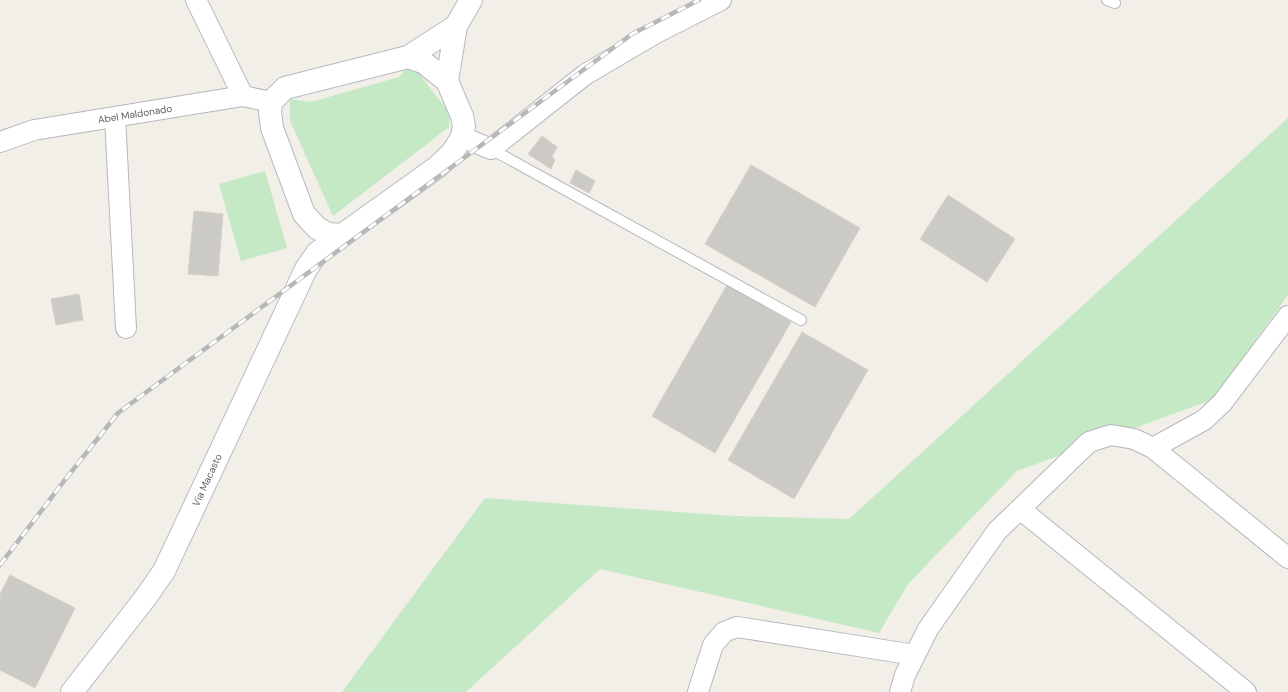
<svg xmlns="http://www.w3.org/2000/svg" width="1288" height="692" viewBox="0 0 1288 692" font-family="'DM Sans',sans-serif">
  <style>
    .green { fill: #c5e8c5 }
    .building { fill: #cccac5; stroke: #d6d1c6 }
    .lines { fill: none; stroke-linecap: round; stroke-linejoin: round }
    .lane-casing { stroke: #b5b8bc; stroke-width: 12 }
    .street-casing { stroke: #b5b8bc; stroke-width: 22 }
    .secondary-casing { stroke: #b6babf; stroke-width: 24 }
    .lane { stroke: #fff; stroke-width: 10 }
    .street { stroke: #fff; stroke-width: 20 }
    .secondary { stroke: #fff; stroke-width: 22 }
    .rail-casing { stroke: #b6b7b8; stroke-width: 4.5 }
    .rail { stroke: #fff; stroke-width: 3; stroke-dasharray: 9; stroke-linecap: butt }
    .labels { text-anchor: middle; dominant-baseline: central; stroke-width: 3.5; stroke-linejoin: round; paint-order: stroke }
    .street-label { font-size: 10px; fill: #5f6368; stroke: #fff }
  </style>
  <rect width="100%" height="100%" fill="#f1efe8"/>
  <path class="green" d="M411 63 450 114 449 127 333 216 290 121V99L311 102 399 77Z
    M1288 118V295L1214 399 1017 471 908 584 879 633 600 569 466 692H342L485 498 734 516 849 519Z
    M265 171 287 248 241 261 219 184Z"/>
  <path class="building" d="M542 136 557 147 552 157 555 160 551 169 528 154Z
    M751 165 860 228 815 307 705 244Z
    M576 170 595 181 589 193 570 183Z
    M948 195 1015 239 987 282 920 239Z
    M194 211 223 214 218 276 188 274Z
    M727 285 791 322 715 453 652 416Z
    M79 294 83 320 56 325 51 299Z
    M802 332 868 370 794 499 728 460Z
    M10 575 75 608 35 688 0 670V594Z"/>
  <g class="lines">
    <defs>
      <path id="lane" d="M1107 0 1115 3
        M491 149 801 320"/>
      <path id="street" d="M196 0 243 96
        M115 117 126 328
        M462 137 491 149 586 74 656 33 721 0
        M0 142 34 130 243 96 271 102
        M1153 448 1204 420 1222 403 1288 316
        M1020 509 1246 692
        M698 692 713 645 724 632 737 627 915 655
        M900 692 905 675 928 629 997 531 1020 509 1089 442 1111 435 1134 439 1153 448 1288 558"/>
      <path id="secondary" d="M408 57 456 26
        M447 81 456 26 471 0
        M72 692 146 597 164 571 306 269 317 253 436 168 452 153 462 137 464 126 462 116 447 81 423 62 408 57 285 88 271 102 270 112 272 128 304 214 317 228 328 234 343 235"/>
    </defs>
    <use href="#lane" class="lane-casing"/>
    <use href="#street" class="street-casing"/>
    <use href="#secondary" class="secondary-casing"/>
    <use href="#lane" class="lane"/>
    <use href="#street" class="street"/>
    <use href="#secondary" class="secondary"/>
    <defs>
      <path id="rail" d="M0 565 64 481 118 413 632 34 699 0"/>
    </defs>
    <use href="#rail" class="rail-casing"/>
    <use href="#rail" class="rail"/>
  </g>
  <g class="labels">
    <g class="street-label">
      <text transform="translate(135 114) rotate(-9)">Abel Maldonado</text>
      <text transform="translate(207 480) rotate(-65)">Via Macasto</text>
    </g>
  </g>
</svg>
